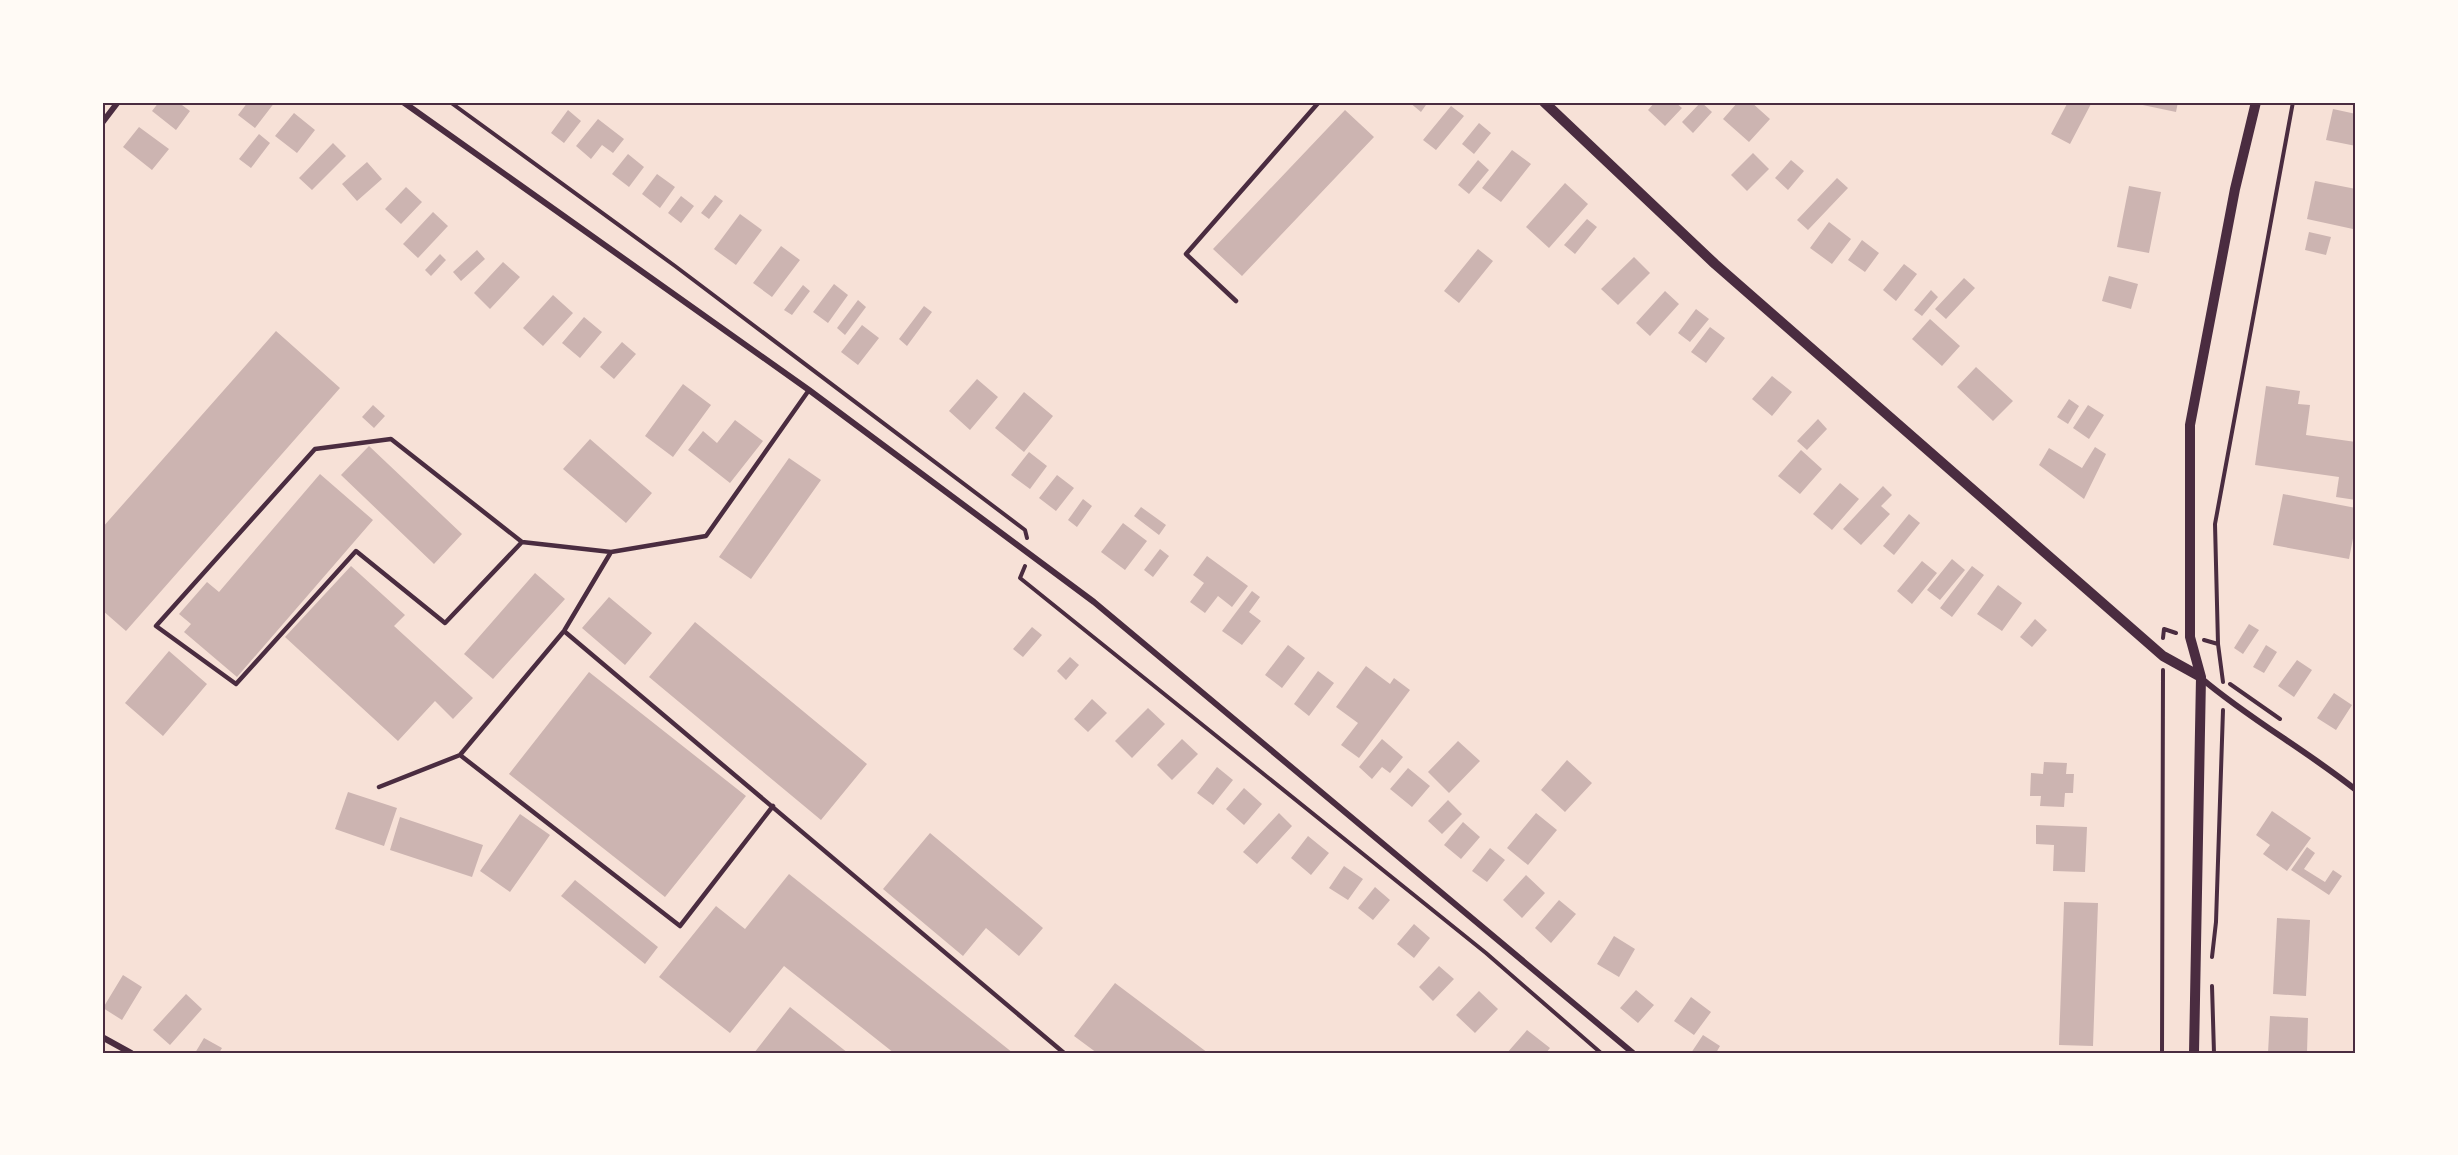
<svg xmlns="http://www.w3.org/2000/svg" width="2458" height="1155" viewBox="0 0 2458 1155" font-family="'Roboto Condensed',sans-serif">
  <style>
    .building { fill: #ccb4b1 }
    .lines { fill: none; stroke-linecap: round; stroke-linejoin: round }
    .path { stroke: #4a2c40; stroke-width: 4 }
    .service { stroke: #4a2c40; stroke-width: 4.5 }
    .minor { stroke: #4a2c40; stroke-width: 6 }
    .tertiary { stroke: #4a2c40; stroke-width: 10 }
    .neatline { fill: none; stroke: #4a2c40; stroke-width: 2 }
  </style>
  <rect width="100%" height="100%" fill="#f7e1d7"/>
  <path class="building" d="M159 102H178L190 111 176 130 152 111Z
    M248 102H275L255 128 238 115Z
    M1409 102H1428L1421 112Z
    M1655 102H1675L1682 108 1665 126 1648 110Z
    M1701 102 1712 112 1693 133 1682 122Z
    M1738 102H1751L1770 119 1749 142 1723 119Z
    M2068 102H2092L2070 144 2051 134Z
    M2138 102H2178L2176 112 2138 104Z
    M1451 106 1464 116 1436 150 1423 140Z
    M2333 109 2356 114V146L2326 140Z
    M568 110 581 121 564 143 551 133Z
    M1345 110 1374 137 1242 276 1213 249Z
    M294 113 315 130 297 153 275 136Z
    M598 119 624 139 613 153 602 145 591 159 576 146Z
    M1479 123 1491 133 1474 154 1462 144Z
    M139 127 169 149 152 170 123 147Z
    M259 134 270 143 251 168 239 159Z
    M333 143 346 156 312 190 299 178Z
    M1512 150 1531 164 1501 202 1482 188Z
    M1753 153 1769 169 1747 191 1731 175Z
    M628 154 644 167 629 187 612 174Z
    M1478 160 1489 170 1469 194 1458 185Z
    M1791 160 1804 171 1788 190 1775 178Z
    M367 162 382 179 357 201 342 184Z
    M657 174 675 187 660 208 642 194Z
    M1837 178 1848 188 1808 230 1797 220Z
    M2315 181 2356 189V213L2353 229 2307 219Z
    M1565 183 1588 204 1549 248 1526 227Z
    M2129 186 2161 192 2149 253 2117 247Z
    M406 187 422 202 401 224 385 209Z
    M715 195 723 201 709 219 701 213Z
    M681 196 694 206 681 223 668 213Z
    M433 212 448 226 418 258 403 244Z
    M740 214 762 230 736 265 714 249Z
    M1587 219 1597 227 1575 254 1564 245Z
    M1829 222 1851 239 1832 264 1810 248Z
    M2309 232 2331 237 2326 255 2305 250Z
    M1862 240 1879 253 1865 272 1848 260Z
    M781 246 800 260 772 297 753 283Z
    M1478 249 1493 261 1459 303 1444 291Z
    M477 250 485 259 461 281 453 272Z
    M440 254 446 260 431 276 425 270Z
    M1634 257 1650 273 1618 305 1601 289Z
    M503 262 520 277 490 309 474 293Z
    M1904 264 1917 274 1896 301 1883 290Z
    M2109 276 2138 284 2131 309 2102 301Z
    M1964 278 1975 288 1946 319 1935 309Z
    M834 284 848 295 828 323 813 312Z
    M803 285 810 291 792 315 784 310Z
    M1931 290 1938 297 1922 316 1914 310Z
    M1665 291 1679 304 1650 336 1636 323Z
    M553 295 573 313 543 346 523 328Z
    M858 300 866 307 845 335 837 328Z
    M924 306 932 312 907 346 899 339Z
    M1696 309 1709 319 1690 342 1678 333Z
    M584 317 602 332 580 358 562 343Z
    M1930 319 1960 346 1942 366 1912 339Z
    M862 325 879 338 858 365 841 352Z
    M1710 327 1725 338 1706 363 1691 352Z
    M276 331 340 388 126 631 102 610V528Z
    M622 342 636 354 614 379 600 367Z
    M1976 367 2013 401 1993 421 1957 387Z
    M1772 376 1792 392 1772 416 1752 399Z
    M977 379 998 397 970 430 949 411Z
    M683 384 711 405 673 457 645 436Z
    M2266 386 2300 391 2298 404 2310 405 2306 435 2356 442V500L2336 497 2339 477 2255 465Z
    M1024 392 1053 416 1024 452 995 428Z
    M2069 399 2079 406 2068 424 2057 417Z
    M373 405 385 416 374 428 362 417Z
    M2088 405 2104 415 2089 439 2073 428Z
    M1818 419 1827 429 1807 450 1797 441Z
    M735 420 763 441 730 483 688 450 703 431 717 443Z
    M590 439 652 493 626 523 563 469Z
    M369 446 462 534 434 564 341 475Z
    M2095 447 2106 454 2084 499 2039 465 2049 448 2082 468Z
    M1801 450 1822 469 1800 494 1778 476Z
    M1029 452 1047 466 1030 489 1011 475Z
    M789 458 821 480 751 579 719 557Z
    M320 474 373 520 237 677 184 632 191 624 179 614 207 582 219 592Z
    M1057 475 1074 488 1056 511 1039 498Z
    M1840 483 1859 499 1832 530 1813 514Z
    M1883 486 1892 495 1881 506 1890 514 1861 545 1843 529Z
    M2283 494 2356 508V523L2349 559 2273 545Z
    M1083 499 1092 506 1077 527 1068 520Z
    M1141 507 1166 525 1159 535 1134 516Z
    M1909 514 1920 523 1894 555 1883 546Z
    M1123 523 1147 541 1125 570 1101 552Z
    M1160 549 1169 556 1153 577 1144 570Z
    M1207 556 1248 586 1232 607 1218 596 1205 613 1190 602 1204 583 1193 575Z
    M1952 559 1965 570 1940 600 1927 590Z
    M1922 561 1937 573 1912 604 1897 591Z
    M351 566 405 615 394 626 473 698 453 719 435 701 398 741 285 637Z
    M1972 566 1984 575 1952 617 1940 608Z
    M535 573 565 599 493 679 464 654Z
    M1998 585 2022 603 2002 631 1977 614Z
    M1252 591 1260 597 1249 612 1261 621 1242 645 1222 631Z
    M609 597 652 633 625 665 582 628Z
    M2035 619 2047 630 2032 647 2020 637Z
    M695 622 867 764 821 820 649 677Z
    M2249 624 2259 630 2243 654 2234 648Z
    M1032 627 1042 635 1023 657 1013 649Z
    M1288 645 1305 658 1282 688 1265 675Z
    M2266 645 2277 652 2264 673 2253 667Z
    M169 651 207 684 163 736 125 703Z
    M1070 657 1079 665 1066 680 1057 671Z
    M2297 660 2312 670 2294 697 2278 686Z
    M1366 666 1390 684 1394 678 1410 690 1359 758 1341 745 1358 723 1336 707Z
    M1318 671 1334 683 1309 716 1294 704Z
    M589 672 746 796 665 897 509 774Z
    M2334 693 2352 705 2336 730 2317 718Z
    M1092 699 1107 713 1088 732 1074 719Z
    M1148 708 1165 724 1132 758 1115 741Z
    M1182 739 1198 754 1172 780 1157 765Z
    M1382 739 1403 757 1390 773 1382 767 1372 779 1359 767Z
    M1458 741 1480 761 1449 793 1428 772Z
    M1567 760 1592 783 1565 812 1541 790Z
    M2044 762 2067 763 2066 774H2074L2073 793H2065L2064 807 2040 806 2041 796H2030L2031 773 2043 774Z
    M1217 767 1233 780 1213 805 1197 793Z
    M1408 768 1430 786 1412 807 1390 789Z
    M1244 788 1262 804 1244 825 1226 809Z
    M348 792 397 808 384 846 335 829Z
    M1448 800 1462 814 1442 834 1428 821Z
    M2272 811 2311 838 2287 871 2263 854 2270 845 2256 835Z
    M1279 813 1292 826 1257 864 1243 852Z
    M1536 813 1557 830 1528 865 1507 848Z
    M520 814 550 835 510 892 480 871Z
    M400 817 483 845 472 877 390 850Z
    M1463 822 1480 837 1461 859 1444 845Z
    M2036 825 2087 827 2085 872 2053 871 2054 845 2036 844Z
    M930 833 1043 928 1019 956 986 928 963 956 883 889Z
    M1308 836 1329 853 1311 875 1291 858Z
    M2307 847 2315 853 2304 869 2325 882 2333 870 2342 876 2329 895 2291 870Z
    M1490 848 1505 860 1487 882 1472 871Z
    M1344 866 1363 879 1348 900 1329 888Z
    M789 874 1013 1053H894L784 966 730 1033 659 977 716 906 745 929Z
    M1526 875 1545 893 1522 918 1503 900Z
    M575 880 658 947 645 964 561 896Z
    M1375 887 1390 900 1373 920 1358 908Z
    M1559 900 1576 914 1551 943 1535 928Z
    M2064 902 2098 903 2093 1046 2059 1045Z
    M2277 918 2310 920 2306 996 2273 994Z
    M1414 924 1430 938 1414 958 1397 944Z
    M1614 936 1635 949 1619 977 1597 964Z
    M1439 966 1454 979 1433 1001 1419 987Z
    M123 975 142 987 122 1020 103 1008Z
    M1115 983 1208 1053H1097L1074 1036Z
    M1636 990 1654 1005 1638 1023 1620 1008Z
    M1479 991 1498 1009 1475 1033 1456 1015Z
    M186 994 202 1009 170 1045 153 1030Z
    M1691 997 1711 1012 1694 1035 1674 1021Z
    M790 1007 848 1053H754Z
    M2270 1016 2308 1018 2307 1053H2268Z
    M1527 1030 1550 1048 1546 1053H1507Z
    M1703 1035 1720 1046 1716 1053H1691Z
    M204 1038 222 1048 219 1053H195Z"/>
  <g class="lines">
    <path class="path" d="M450 102 675 266 1025 530 1027 538
      M1025 566 1020 578 1486 953 1601 1053
      M2163 638 2164 629 2176 633
      M2204 640 2218 644
      M2223 682 2218 644 2215 524 2293 102
      M2230 684 2280 719
      M2212 957 2216 922 2223 710
      M2212 986 2214 1053
      M2162 1053 2163 670"/>
    <path class="service" d="M1236 301 1186 254 1319 102
      M522 542 445 623 356 551 236 684 156 626 315 449 391 439 522 542 611 552 706 536 809 390
      M564 631 1064 1053
      M460 755 680 926 773 806
      M379 787 460 755 564 631 611 552"/>
    <path class="minor" d="M403 102 809 390 1094 602 1633 1053
      M102 123 118 102
      M2201 678C2249 719 2306 750 2356 790
      M102 1037 131 1053"/>
    <path class="tertiary" d="M1544 102 1715 264 2163 656 2201 677
      M2194 1053 2201 677 2190 637V425L2235 189 2256 102"/>
  </g>
  <rect width="2458" height="1155" fill="none" stroke="#fffaf5" stroke-width="207"/>
  <rect x="104" y="104" width="2250" height="948" class="neatline"/>
</svg>
